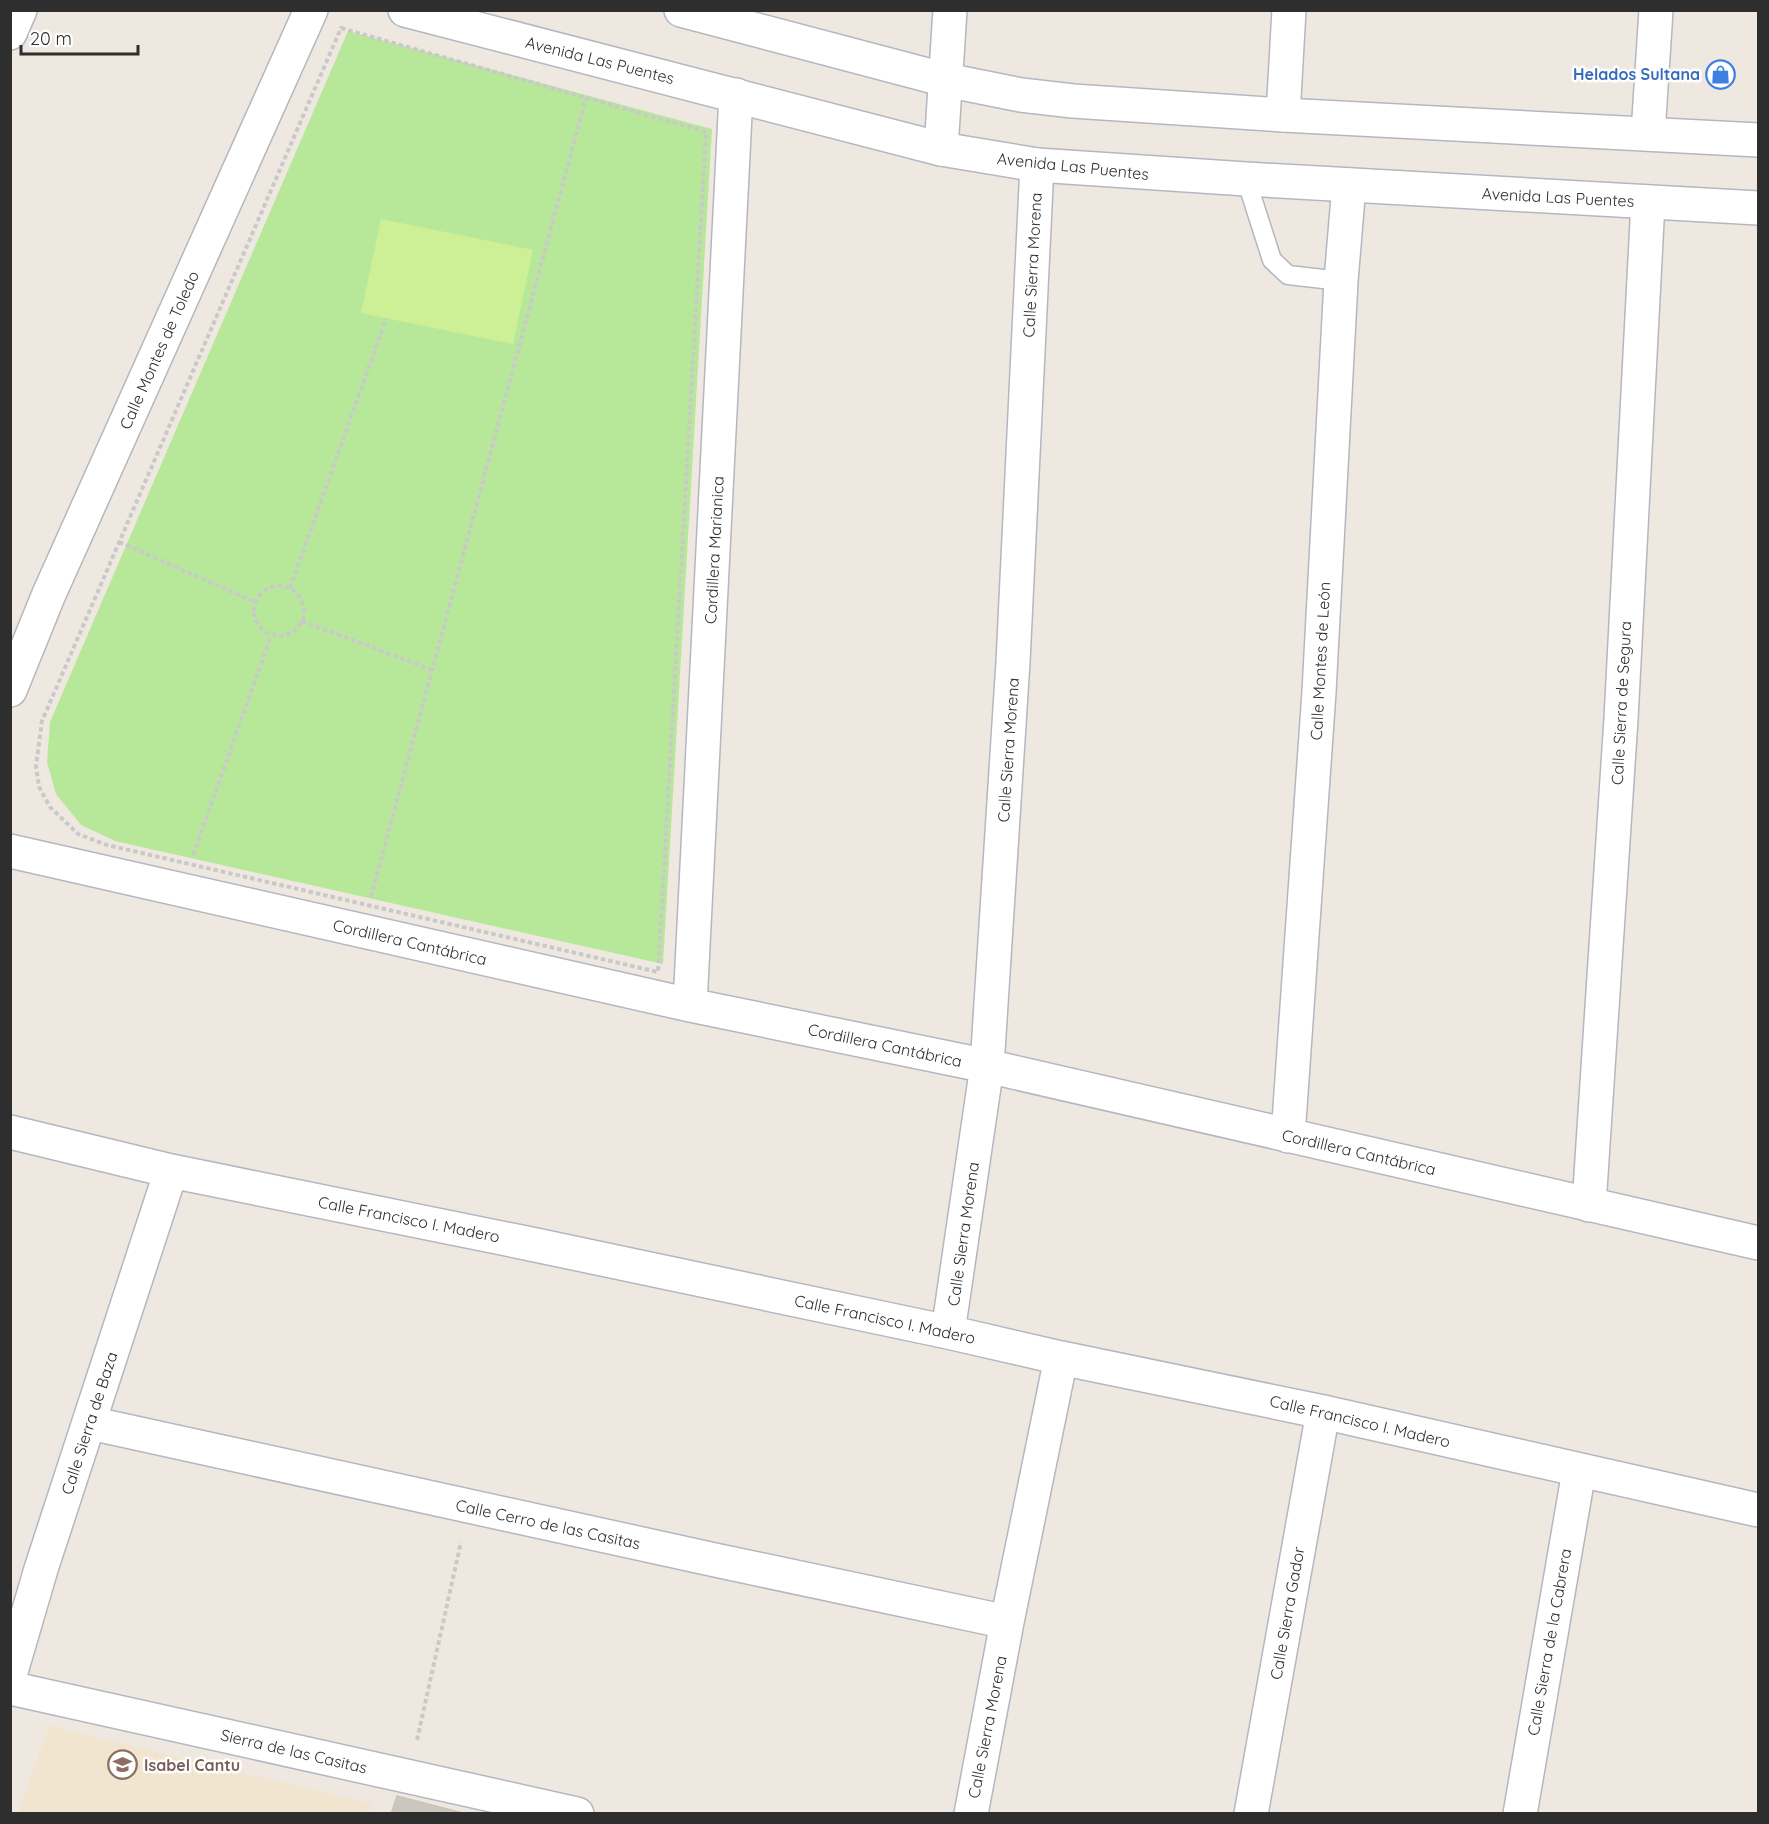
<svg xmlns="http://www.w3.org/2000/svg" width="1769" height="1824" viewBox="0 0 1769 1824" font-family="Quicksand,sans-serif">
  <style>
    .education { fill: #f1e5cf }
    .green { fill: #b7e89a }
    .pitch { fill: #cdf096 }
    .building { fill: #cbc6be; stroke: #cbc4b9; stroke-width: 1.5; filter: url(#shadow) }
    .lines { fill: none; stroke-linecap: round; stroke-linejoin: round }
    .lane-casing { stroke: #b4b7c1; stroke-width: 21 }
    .street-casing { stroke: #b4b7c1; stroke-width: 36 }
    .secondary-casing { stroke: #b4b7c1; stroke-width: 36 }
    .path { stroke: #c9c9c9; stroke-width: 4; stroke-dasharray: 4.5 3; stroke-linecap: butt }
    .lane { stroke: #fff; stroke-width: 18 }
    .street { stroke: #fff; stroke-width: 33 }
    .secondary { stroke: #fff; stroke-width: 33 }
    .labels { text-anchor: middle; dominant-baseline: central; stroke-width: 5; stroke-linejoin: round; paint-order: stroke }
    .street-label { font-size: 16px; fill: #2e2e2e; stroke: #fff }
    .shop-label { font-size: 16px; font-weight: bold; fill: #366cbe; stroke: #fff; text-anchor: end }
    .education-label { font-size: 16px; font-weight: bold; fill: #785e54; stroke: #fff; text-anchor: start }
  </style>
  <defs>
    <filter id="shadow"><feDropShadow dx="5.5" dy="5.5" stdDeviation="0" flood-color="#0004"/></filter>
  </defs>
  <rect width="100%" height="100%" fill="#efe8e0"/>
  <path class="education" d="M49 1726 372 1804 368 1814 18 1813Z"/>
  <path class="green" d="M348 31 712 129 663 964 115 841 81 825 56 794 47 762 50 722Z"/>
  <path class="pitch" d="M381 219 533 250 513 344 361 313Z"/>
  <path class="building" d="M397 1796 467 1814H391Z"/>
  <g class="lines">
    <defs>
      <path id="lane" d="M1246 179 1272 260 1288 275 1341 281"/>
      <path id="street" d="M10 33 20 10
        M1283 115 1289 10
        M1648 134 1656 10
        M941 149 950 10
        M10 690 49 594 311 10
        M10 851 690 1005 987 1066 1758 1243
        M690 1005 736 95
        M10 1132 171 1171 526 1243 948 1332 1061 1358 1323 1412 1758 1510
        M1288 1136 1319 692 1341 281 1349 185
        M1589 1205 1621 719 1648 202
        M948 1332 987 1066 1013 662 1037 165
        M90 1423 715 1560 1007 1622
        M10 1675 41 1569 171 1171
        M10 1688 577 1814
        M971 1814 1007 1622 1061 1358
        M1251 1814 1323 1412
        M1520 1814 1579 1471"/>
      <path id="secondary" d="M405 10 941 149 1037 165 1246 179 1758 208
        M681 10 946 80 1021 95 1073 101 1283 115 1758 140"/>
    </defs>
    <use href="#lane" class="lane-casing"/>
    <use href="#street" class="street-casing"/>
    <use href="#secondary" class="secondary-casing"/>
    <path class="path" d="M341 28 706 132 658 972 107 845 78 834 50 807 39 787 36 766 42 721Z
      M119 542 255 602
      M254 611a25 25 0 1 1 50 0a25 25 0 1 1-50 0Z
      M290 588 386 319
      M302 621 432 670
      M193 855 271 636
      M371 897 586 98
      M417 1740 461 1542"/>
    <use href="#lane" class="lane"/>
    <use href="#street" class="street"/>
    <use href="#secondary" class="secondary"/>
  </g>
  <defs>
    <symbol id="shop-ring" viewBox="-11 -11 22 22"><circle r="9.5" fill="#fff" stroke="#3f7fe0" stroke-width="1.5"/><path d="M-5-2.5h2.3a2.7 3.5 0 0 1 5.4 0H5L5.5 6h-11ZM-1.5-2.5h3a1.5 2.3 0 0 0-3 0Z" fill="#3f7fe0"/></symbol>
    <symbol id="school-ring" viewBox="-11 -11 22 22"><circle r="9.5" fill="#fff" stroke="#8d6e63" stroke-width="1.5"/><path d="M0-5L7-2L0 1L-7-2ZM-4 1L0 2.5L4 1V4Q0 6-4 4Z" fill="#8d6e63"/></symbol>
  </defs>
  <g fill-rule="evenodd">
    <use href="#shop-ring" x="1704" y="58" width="33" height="33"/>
    <use href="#school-ring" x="106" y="1748" width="33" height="33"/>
  </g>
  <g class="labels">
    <g class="street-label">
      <text transform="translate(600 60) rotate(14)">Avenida Las Puentes</text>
      <text transform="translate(1073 166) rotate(6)">Avenida Las Puentes</text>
      <text transform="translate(1558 197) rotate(3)">Avenida Las Puentes</text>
      <text transform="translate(1032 265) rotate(-87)">Calle Sierra Morena</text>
      <text transform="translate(159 350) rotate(-66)">Calle Montes de Toledo</text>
      <text transform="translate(714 550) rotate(-87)">Cordillera Marianica</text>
      <text transform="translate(1320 661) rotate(-87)">Calle Montes de León</text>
      <text transform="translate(1621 703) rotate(-87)">Calle Sierra de Segura</text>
      <text transform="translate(1008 750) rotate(-86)">Calle Sierra Morena</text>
      <text transform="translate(410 942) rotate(13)">Cordillera Cantábrica</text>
      <text transform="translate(885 1045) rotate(12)">Cordillera Cantábrica</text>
      <text transform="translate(1359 1152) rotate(13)">Cordillera Cantábrica</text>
      <text transform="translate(409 1219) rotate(11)">Calle Francisco I. Madero</text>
      <text transform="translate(963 1234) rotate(-82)">Calle Sierra Morena</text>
      <text transform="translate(885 1319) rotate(12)">Calle Francisco I. Madero</text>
      <text transform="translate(1360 1421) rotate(13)">Calle Francisco I. Madero</text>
      <text transform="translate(89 1423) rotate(-72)">Calle Sierra de Baza</text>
      <text transform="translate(548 1524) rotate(12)">Calle Cerro de las Casitas</text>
      <text transform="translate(1287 1613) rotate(-80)">Calle Sierra Gador</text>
      <text transform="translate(1549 1642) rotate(-80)">Calle Sierra de la Cabrera</text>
      <text transform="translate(987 1727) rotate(-79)">Calle Sierra Morena</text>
      <text transform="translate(294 1751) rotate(13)">Sierra de las Casitas</text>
    </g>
    <g class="shop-label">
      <text x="1700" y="74">Helados Sultana</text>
    </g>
    <g class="education-label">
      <text x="144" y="1765">Isabel Cantu</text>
    </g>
  </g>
  <rect width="1769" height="1824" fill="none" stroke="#2e2e2e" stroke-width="24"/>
  <path d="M21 45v9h117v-9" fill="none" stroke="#2e2e2e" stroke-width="3"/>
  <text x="30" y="45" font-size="18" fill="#2e2e2e" stroke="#ffffff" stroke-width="4.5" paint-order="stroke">20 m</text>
</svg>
